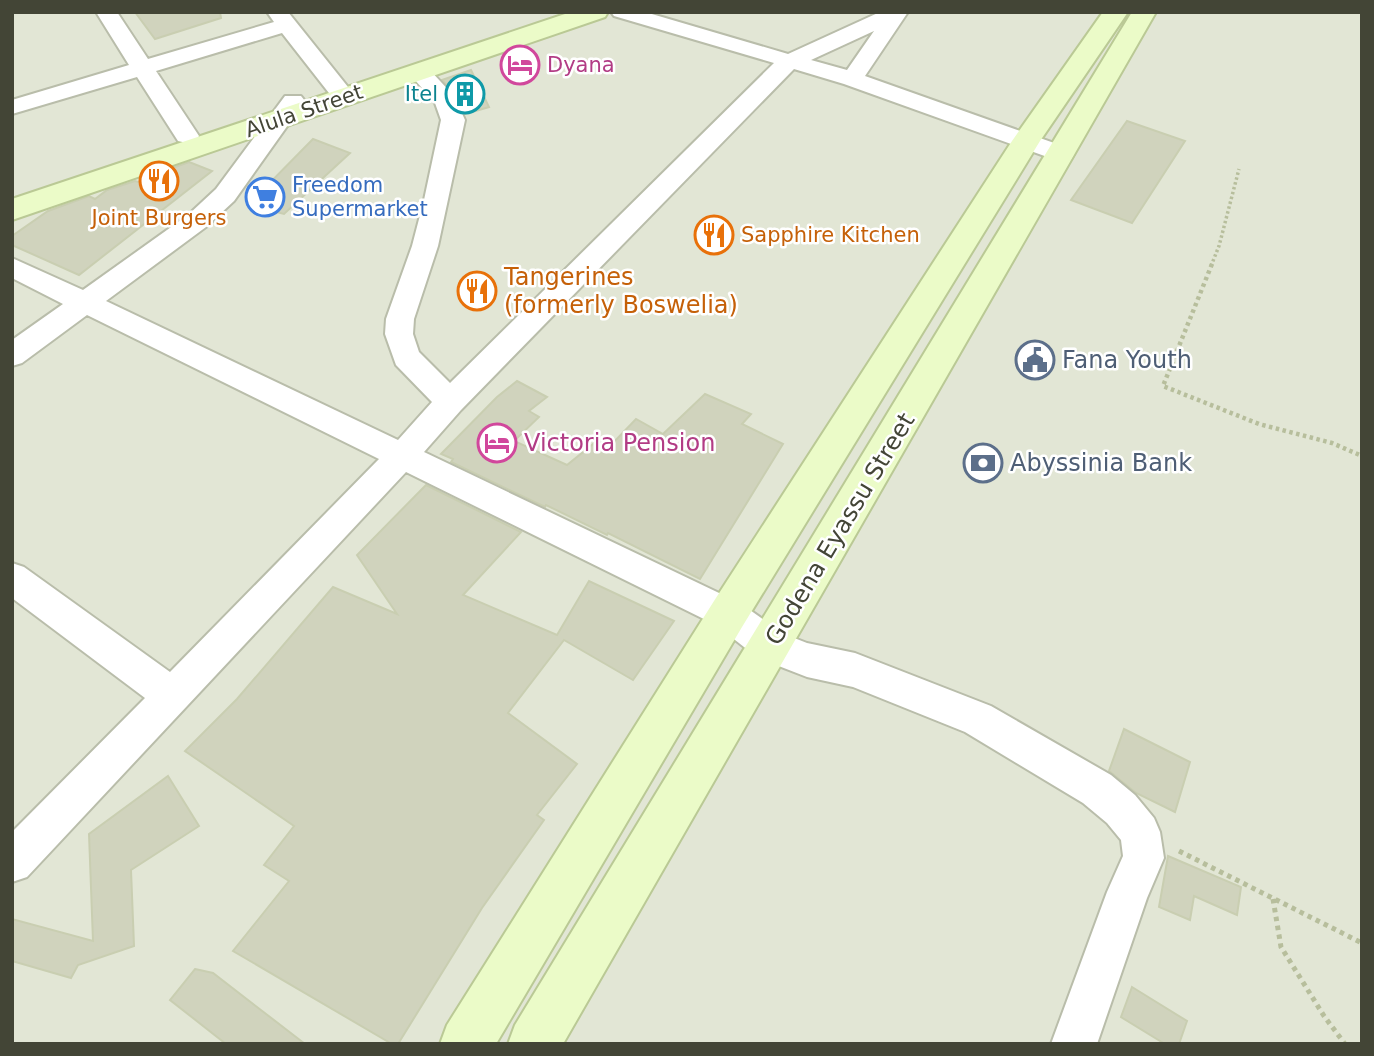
<svg xmlns="http://www.w3.org/2000/svg" width="1374" height="1056" viewBox="0 0 1374 1056" font-family="'DejaVu Sans',sans-serif">
  <style>
    .residential { fill: #e2e6d5 }
    .building { fill: #d0d3bd; stroke: #c9ceb1; stroke-width: 2 }
    .lines { fill: none; stroke-linecap: round; stroke-linejoin: round }
    .street-casing { stroke: #b9bdaa; stroke-width: 4 }
    .secondary-casing { stroke: #bac995; stroke-width: 4 }
    .path-far2 { stroke: #b7be9c; stroke-width: 3.5; stroke-dasharray: 2.5 2.5; stroke-linecap: butt }
    .path-far1 { stroke: #b7be9c; stroke-width: 4.5; stroke-dasharray: 3.5 3.5; stroke-linecap: butt }
    .path { stroke: #b7be9c; stroke-width: 5; stroke-dasharray: 4.5 4.5; stroke-linecap: butt }
    .street { fill: #fff; fill-rule: evenodd }
    .secondary { fill: #ebfbc8; fill-rule: evenodd }
    .labels { text-anchor: middle; dominant-baseline: central; stroke-width: 5; stroke-linejoin: round; paint-order: stroke }
    .far-hotel-label { font-size: 21px; fill: #b23c85; stroke: #fff; text-anchor: start }
    .far-culture-label { font-size: 21px; fill: #0d838f; stroke: #fff; text-anchor: end }
    .far-street-label { font-size: 21px; fill: #434536; stroke: #fff }
    .far-shop-label { font-size: 21px; fill: #366cbe; stroke: #fff; text-anchor: start }
    .far-food-label { font-size: 21px; fill: #c56008; stroke: #fff }
    .food-label { font-size: 24px; fill: #c56008; stroke: #fff; text-anchor: start }
    .service-label { font-size: 24px; fill: #4e5e75; stroke: #fff; text-anchor: start }
    .hotel-label { font-size: 24px; fill: #b23c85; stroke: #fff; text-anchor: start }
    .street-label { font-size: 24px; fill: #434536; stroke: #fff }
  </style>
  <rect width="100%" height="100%" fill="#eff2e7"/>
  <path class="residential" d="M12 12H1362V1044H12Z"/>
  <path class="building" d="M135 12H220L221 18 155 39Z
    M471 70 489 107 465 114 456 95 442 80Z
    M1127 121 1185 141 1132 223 1071 200Z
    M313 139 350 153 284 214 248 205Z
    M189 162 212 171 79 275 12 245V236L48 211 89 196 95 199 107 190 135 181 145 184 161 172Z
    M517 381 547 397 529 411 539 417 514 441 567 465 598 440 611 445 636 419 663 434 705 394 751 414 742 424 783 444 700 579 608 533 607 535 546 505 545 507 451 462 453 459 441 454 497 397Z
    M426 485 521 532 463 595 557 635 589 581 674 621 633 680 564 640 508 713 577 764 537 815 544 820 482 908 398 1044H392L233 951 289 881 264 865 294 826 185 751 237 699 333 587 397 614 357 555Z
    M1124 729 1190 762 1175 812 1136 793 1109 771Z
    M168 776 199 826 131 870 134 946 78 965 71 978 12 961V919L93 941 89 834Z
    M1168 856 1241 887 1237 915 1194 896 1190 920 1159 907Z
    M195 969 213 973 305 1044H226L170 1000Z
    M1132 987 1187 1021 1179 1044H1165L1121 1017Z"/>
  <g class="lines">
    <defs>
      <path id="street" d="M96 12H117L148 59 274 22 267 12H288L356 97 352 102H336L282 33 156 71 199 136 196 141 187 143 178 141 137 77 12 114V100L129 65Z
        M611 12H645L788 54 880 12H908L865 76 1071 149 1074 154 1071 159 1062 162 1053 159 844 84 794 69 461 410 424 452 740 603 784 634 807 643 855 653 991 706 1111 775 1135 795 1154 818 1160 832 1164 858 1147 898 1097 1044H1051L1107 892 1123 856 1121 840 1107 823 1083 803 965 732 853 687 807 677 758 658 716 625 406 472 27 877 12 882V832L145 698 12 598V563L24 567 170 672 379 459 87 315 22 363 12 366V340L63 304 12 278V258L83 290 188 215 216 189 285 96H301L305 101 234 201 206 227 106 301 398 440 432 402 396 365 385 334 386 319 412 246 424 200 441 120 435 103 408 72 411 67H427L454 96 465 120 438 246 414 319 413 334 419 352 450 383 774 63 614 16ZM874 31 847 70 811 60Z"/>
      <path id="secondary" d="M571 12H608L605 17 12 220V199Z
        M1103 12H1128L1040 141 742 627 496 1044H440L447 1025 714 601 1012 141Z
        M1132 12H1156L563 1044H508L515 1025Z"/>
    </defs>
    <use href="#street" class="street-casing"/>
    <use href="#secondary" class="secondary-casing"/>
    <path class="path-far2" d="M1211 266 1219 246 1239 169"/>
    <path class="path-far1" d="M1212 264 1163 386 1259 424 1332 443 1362 456"/>
    <path class="path" d="M1179 851 1362 943
      M1273 899 1281 947 1324 1016 1345 1044"/>
    <use href="#street" class="street"/>
    <use href="#secondary" class="secondary"/>
  </g>
  <defs>
    <symbol id="hotel-ring" viewBox="-11 -11 22 22"><circle r="9.5" fill="#fff" stroke="#d1479c" stroke-width="1.5"/><path d="M-6-4.5h1.5V1H6V5H4.5V3h-9V5H-6ZM-4 0a1.8 1.8 0 1 1 3.6 0ZM.5 0V-2.5h3Q6-2.5 6 0Z" fill="#d1479c"/></symbol>
    <symbol id="building-ring" viewBox="-11 -11 22 22"><circle r="9.5" fill="#fff" stroke="#0f9aa8" stroke-width="1.5"/><path d="M-4-6H4V6H1V3H-1V6H-4ZM-2.5-4.3h1.7v1.8h-1.7ZM.8-4.3h1.7v1.8H.8ZM-2.5-1h1.7V.8h-1.7ZM.8-1h1.7V.8H.8Z" fill="#0f9aa8"/></symbol>
    <symbol id="restaurant-ring" viewBox="-11 -11 22 22"><circle r="9.5" fill="#fff" stroke="#e8710a" stroke-width="1.5"/><path d="M-5-6h1v4h1v-4h1v4h1v-4h1v5L-1.5 .5V6h-2V.5L-5-1ZM5-6V6H3V1.5H1.5Q1.5-4 5-6Z" fill="#e8710a"/></symbol>
    <symbol id="supermarket-ring" viewBox="-11 -11 22 22"><circle r="9.5" fill="#fff" stroke="#3f7fe0" stroke-width="1.5"/><path d="M-6-5.5h2.5l.6 2H6L4.5 2H-2.5L-4.4-4H-6ZM-1.5 3.2a1.3 1.3 0 1 0 .1 0ZM3 3.2a1.3 1.3 0 1 0 .1 0Z" fill="#3f7fe0"/></symbol>
    <symbol id="civic-ring" viewBox="-11 -11 22 22"><circle r="9.5" fill="#fff" stroke="#5c6f8a" stroke-width="1.5"/><path d="M-.6-6.5H3V-4.5H.6V-3L4-1V1h2V6H-6V1h2V-1L-.6-3ZM-1.2 2.5V6h2.4V2.5Z" fill="#5c6f8a"/></symbol>
    <symbol id="bank-ring" viewBox="-11 -11 22 22"><circle r="9.5" fill="#fff" stroke="#5c6f8a" stroke-width="1.5"/><path d="M-6-4H6V4H-6ZM0-2.3a2.3 2.3 0 1 0 0 4.6a2.3 2.3 0 1 0 0-4.6Z" fill="#5c6f8a"/></symbol>
  </defs>
  <g fill-rule="evenodd">
    <use href="#hotel-ring" x="498" y="43" width="44" height="44"/>
    <use href="#building-ring" x="443" y="72" width="44" height="44"/>
    <use href="#restaurant-ring" x="137" y="159" width="44" height="44"/>
    <use href="#supermarket-ring" x="243" y="175" width="44" height="44"/>
    <use href="#restaurant-ring" x="692" y="213" width="44" height="44"/>
    <use href="#restaurant-ring" x="455" y="269" width="44" height="44"/>
    <use href="#civic-ring" x="1013" y="338" width="44" height="44"/>
    <use href="#hotel-ring" x="475" y="421" width="44" height="44"/>
    <use href="#bank-ring" x="961" y="441" width="44" height="44"/>
  </g>
  <g class="labels">
    <g class="far-hotel-label">
      <text x="547" y="65">Dyana</text>
    </g>
    <g class="far-culture-label">
      <text x="438" y="94">Itel</text>
    </g>
    <g class="far-street-label">
      <text transform="translate(304 111) rotate(-19)">Alula Street</text>
    </g>
    <g class="far-shop-label">
      <text x="292" y="185">Freedom<tspan x="292" dy="24">Supermarket</tspan></text>
    </g>
    <g class="far-food-label">
      <text x="159" y="218">Joint Burgers</text>
      <text x="741" y="235" text-anchor="start">Sapphire Kitchen</text>
    </g>
    <g class="food-label">
      <text x="504" y="277">Tangerines<tspan x="504" dy="28">(formerly Boswelia)</tspan></text>
    </g>
    <g class="service-label">
      <text x="1062" y="360">Fana Youth</text>
      <text x="1010" y="463">Abyssinia Bank</text>
    </g>
    <g class="hotel-label">
      <text x="524" y="443">Victoria Pension</text>
    </g>
    <g class="street-label">
      <text transform="translate(840 529) rotate(-59)">Godena Eyassu Street</text>
    </g>
  </g>
  <rect width="1374" height="1056" fill="none" stroke="#434536" stroke-width="28"/>
</svg>
